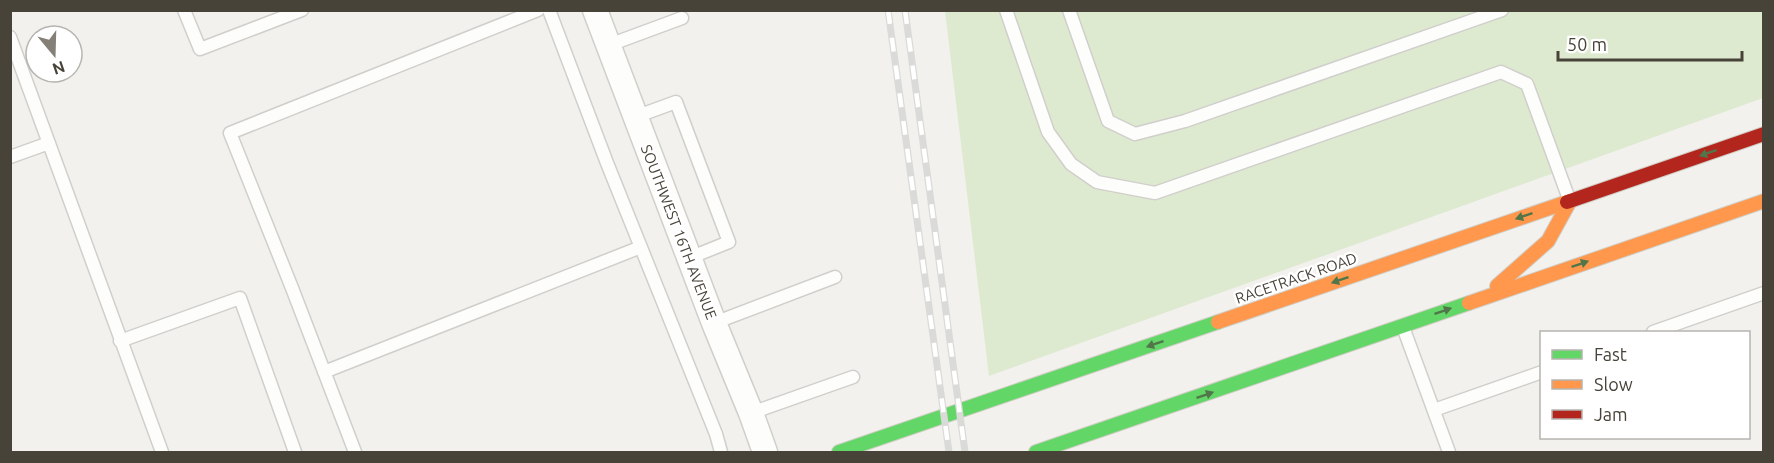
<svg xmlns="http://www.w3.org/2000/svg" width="1774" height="463" viewBox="0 0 1774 463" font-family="Ubuntu,sans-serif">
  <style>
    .green { fill: #deead0 }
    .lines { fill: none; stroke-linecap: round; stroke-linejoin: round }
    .lane-casing { stroke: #d0cfcb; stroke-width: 15 }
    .street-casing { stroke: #d0cfcb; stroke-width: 27 }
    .fast-casing { stroke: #d0cec5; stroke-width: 16 }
    .slow-casing { stroke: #d0cec5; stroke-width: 16 }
    .jam-casing { stroke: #d0cec5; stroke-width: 16 }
    .lane { stroke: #fdfdfc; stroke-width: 12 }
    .street { stroke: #fdfdfc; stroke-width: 24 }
    .fast { stroke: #63d668; stroke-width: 14 }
    .slow { stroke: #ff974d; stroke-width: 14 }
    .jam { stroke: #b3261e; stroke-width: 14 }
    .rail-casing { stroke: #dadad9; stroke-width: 7 }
    .rail { stroke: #fff; stroke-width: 4.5; stroke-dasharray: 14; stroke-linecap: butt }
    .oneway { fill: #517649 }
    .labels { text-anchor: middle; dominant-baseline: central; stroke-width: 5; stroke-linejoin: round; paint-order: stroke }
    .street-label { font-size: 15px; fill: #484339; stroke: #fff }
  </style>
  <rect width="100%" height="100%" fill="#f2f1ed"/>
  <path class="green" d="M945 11H1763V98L989 376Z"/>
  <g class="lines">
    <defs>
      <path id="lane" d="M184 10 200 49 302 10
        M549 10 607 163 716 434 721 452
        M1006 10 1048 132 1071 164 1097 182 1155 193 1501 72 1527 84 1569 199
        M1069 10 1108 121 1135 134 1185 121 1502 10
        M10 37 162 452
        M609 45 682 18
        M635 117 676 102 729 242 689 258
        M10 157 49 143
        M714 323 835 277
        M1403 327 1449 452
        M1653 332 1764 293
        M120 341 240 298 295 452
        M324 372 641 247
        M1434 410 1542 372
        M751 413 853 377
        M355 452 292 288 230 133 538 10"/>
      <path id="street" d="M595 10 714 323 751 413 765 452"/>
      <path id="fast" d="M839 452 1218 322
        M1036 452 1469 303"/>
      <path id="slow" d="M1497 286 1548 241 1570 201
        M1469 303 1764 201
        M1218 322 1567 202"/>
      <path id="jam" d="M1567 202 1764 134"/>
    </defs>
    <use href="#lane" class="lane-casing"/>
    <use href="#street" class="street-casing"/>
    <use href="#fast" class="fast-casing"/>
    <use href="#slow" class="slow-casing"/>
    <use href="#jam" class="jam-casing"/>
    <use href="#lane" class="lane"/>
    <use href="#street" class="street"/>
    <use href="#fast" class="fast"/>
    <use href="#slow" class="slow"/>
    <use href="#jam" class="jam"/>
    <defs>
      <path id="rail" d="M888 10 949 452
        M905 10 965 452"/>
    </defs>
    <use href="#rail" class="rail-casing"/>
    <use href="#rail" class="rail"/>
  </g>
  <defs><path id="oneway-solid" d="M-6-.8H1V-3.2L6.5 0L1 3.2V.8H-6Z" transform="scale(1.5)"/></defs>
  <g class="oneway">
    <use href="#oneway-solid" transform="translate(1708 153) rotate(161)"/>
    <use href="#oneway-solid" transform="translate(1524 216) rotate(161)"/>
    <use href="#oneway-solid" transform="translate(1580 264) rotate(-19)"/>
    <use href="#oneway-solid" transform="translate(1340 280) rotate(161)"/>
    <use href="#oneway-solid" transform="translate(1443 311) rotate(-19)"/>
    <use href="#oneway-solid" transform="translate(1155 344) rotate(161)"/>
    <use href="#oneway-solid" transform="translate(1205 395) rotate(-19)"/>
  </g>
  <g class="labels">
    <g class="street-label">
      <text transform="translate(679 232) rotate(69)">SOUTHWEST 16TH AVENUE</text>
      <text transform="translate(1296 278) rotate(-19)">RACETRACK ROAD</text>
    </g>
  </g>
  <rect width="1774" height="463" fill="none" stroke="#484339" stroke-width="24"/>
  <rect x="1540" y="331" width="210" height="108" fill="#ffffff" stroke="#b6b4b0" stroke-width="1.5"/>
  <rect x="1552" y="350" width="30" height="9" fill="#63d668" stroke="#b6b4b0" stroke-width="1.5"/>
  <text x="1594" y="361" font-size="18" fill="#484339">Fast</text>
  <rect x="1552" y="380" width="30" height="9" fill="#ff974d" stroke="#b6b4b0" stroke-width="1.5"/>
  <text x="1594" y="391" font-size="18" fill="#484339">Slow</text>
  <rect x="1552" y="410" width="30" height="9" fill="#b3261e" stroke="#b6b4b0" stroke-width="1.5"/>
  <text x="1594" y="421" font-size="18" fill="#484339">Jam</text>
  <g transform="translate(54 54) rotate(161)"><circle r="28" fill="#ffffff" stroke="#b6b4b0" stroke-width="1.5"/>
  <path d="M0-4.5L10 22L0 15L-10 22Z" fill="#848078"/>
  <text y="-9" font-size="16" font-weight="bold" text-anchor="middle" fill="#484339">N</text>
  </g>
  <path d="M1558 51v9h184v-9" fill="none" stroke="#484339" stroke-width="3"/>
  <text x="1567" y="51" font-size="18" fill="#484339" stroke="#ffffff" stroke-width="4.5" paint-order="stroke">50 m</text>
</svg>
